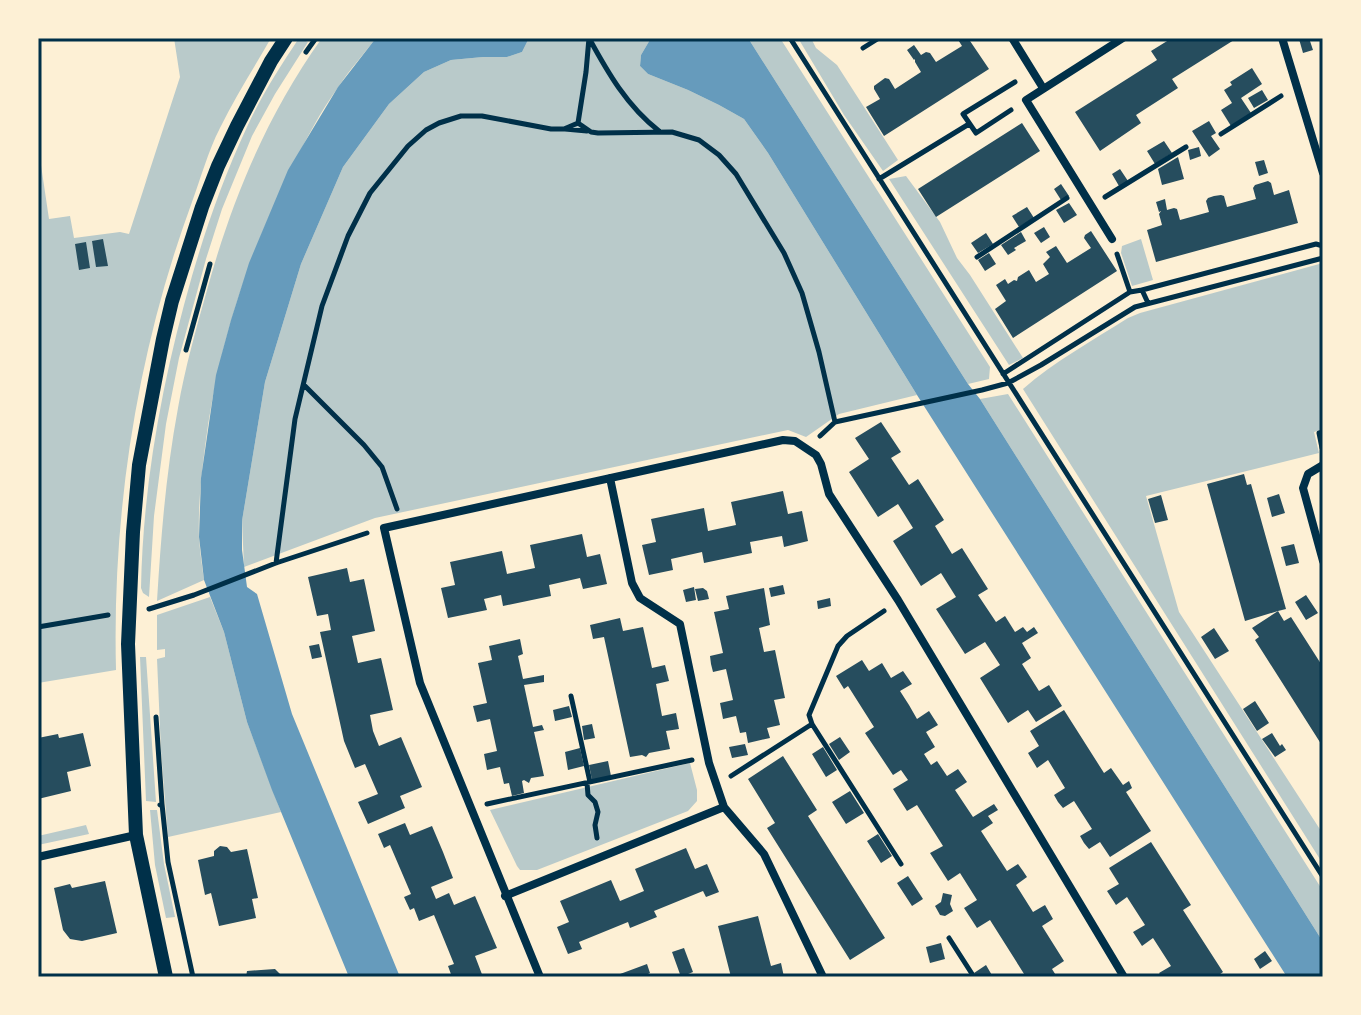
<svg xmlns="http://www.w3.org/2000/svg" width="1361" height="1015" viewBox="0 0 1361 1015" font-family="Helvetica,sans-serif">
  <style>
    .green { fill: #b9caca }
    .water { fill: #669bbc }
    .building { fill: #264d5e }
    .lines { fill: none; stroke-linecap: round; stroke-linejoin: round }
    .path { stroke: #003049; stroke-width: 5 }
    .minor { stroke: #003049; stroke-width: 8 }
    .tertiary { stroke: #003049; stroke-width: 14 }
    .neatline { fill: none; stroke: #003049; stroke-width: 3 }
  </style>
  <rect width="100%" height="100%" fill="#fdf0d5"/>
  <path class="green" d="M174 38H271C254 68 235 97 220 128 208 151 201 178 192 202 137 351 112 512 116 670L38 683V145L49 219 70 216 74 238 120 232 129 234 180 77Z
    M299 38 308 42 275 94 252 136 222 209 206 259 179 358 166 424 154 516 149 597 143 593 141 588C143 482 163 377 192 276 207 225 224 176 247 127 261 96 280 67 299 38Z
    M322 38H376C364 54 350 69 339 86 320 112 305 141 291 170 247 257 217 350 205 447 201 477 198 508 199 538 200 552 202 566 204 580L157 601C161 536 166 472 178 408 185 368 196 329 207 290 232 199 267 115 322 38Z
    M529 38H651L641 55 640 66 648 74 688 90 719 105 744 119 768 153 917 395 839 414 806 437 788 430 375 518 244 567 242 521 265 382 301 264 343 167 389 104 424 72 451 60 483 57H507L522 52Z
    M748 38H780L990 367 989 379 968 384Z
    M798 38H811L816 48 837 65 898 160 883 171 844 115Z
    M906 176 940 222 957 258 970 275 1023 358 1009 365 889 179Z
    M1141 239 1153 280 1132 286 1121 253 1122 246Z
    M1323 263V429L1314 432 1319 453 1146 496 1179 612 1323 834V864L1023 389C1055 361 1092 341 1128 318L1140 313Z
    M1008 394 1323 891V942L980 399Z
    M210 597 224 632 247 722 281 812 168 837 161 751 157 659 165 657V649L157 650V615Z
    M140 657H146L156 802 146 801Z
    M690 763 697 790V801L688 811 537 870H520L517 866 490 810Z
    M150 810H157L164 864 175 917 166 918 155 865Z
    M86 825 89 834 38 845V836Z"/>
  <path class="water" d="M376 38H529L522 52 507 57H483L451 60 424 72 389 104 343 167 301 264 265 382 242 521V550L247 587 257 594 292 714 400 977H349L272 790 247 722 224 632 204 580 199 537 201 478 216 375 231 320 249 263 288 170 338 87Z
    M651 38H748L968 384 980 399 1323 942V977H1287L917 395 768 153 744 119 719 105 688 90 648 74 640 66 641 55Z"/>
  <path class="building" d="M957 38H968L989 69 884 136 866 107 880 99 874 89V86L885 78 889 79 895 89 921 72 915 62V59L914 60 907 50 914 45 921 55 926 52 930 53 936 62 962 46Z
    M1172 38H1233L1234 40 1172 79 1178 88 1136 115 1141 123 1100 151 1075 112 1157 60 1151 51Z
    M1309 38 1313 50 1303 53 1299 39Z
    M1252 68 1262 84 1241 98 1251 113 1231 126 1221 110 1232 103 1224 90 1232 85 1230 82Z
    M1262 90 1268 100 1254 108 1248 98Z
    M1209 121 1216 133 1211 136 1220 149 1209 157 1192 131Z
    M1022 123 1040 151 936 217 918 189Z
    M1164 141 1172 153 1155 164 1147 151Z
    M1199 147 1201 156 1190 160 1188 150Z
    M1178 157 1184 179 1162 185 1158 169Z
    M1264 160 1268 173 1259 176 1255 162Z
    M1120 169 1128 181 1119 186 1112 174Z
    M1268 181 1271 183 1274 195 1289 190 1298 223 1156 262 1147 230 1162 225 1159 214 1161 211 1159 212 1156 202 1165 199 1167 210 1174 208 1177 209 1180 220 1209 212 1206 201 1208 198 1214 196 1221 195 1224 196 1227 207 1256 199 1253 188 1255 185Z
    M1061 184 1069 196 1061 200 1054 189Z
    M1069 203 1077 215 1064 223 1056 210Z
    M1027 207 1034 218 1019 227 1012 216Z
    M1044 227 1050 237 1041 243 1034 233Z
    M1091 231 1117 271 1013 338 995 309 1006 301 996 285 1005 279 1008 284 1014 280 1017 281 1018 277 1029 270 1036 282 1049 274 1043 264 1050 257 1046 252 1056 246 1067 263 1091 248 1084 238 1085 235Z
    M1021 232 1026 241 1014 248 1016 250 1008 255 1001 245Z
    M986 233 993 244 978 253 971 243Z
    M103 239 108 266 96 267 92 241Z
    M86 242 90 268 79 270 75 244Z
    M989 253 996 264 985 271 978 260Z
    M881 422 901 452 891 458 909 485 918 479 944 520 935 526 952 554 962 548 988 589 978 595 996 622 1005 616 1015 632 1023 627 1027 632 1034 627 1038 633 1022 643 1031 658 1022 664 1039 691 1049 685 1062 706 1036 722 1028 710 1008 723 980 678 1000 665 985 642 965 654 936 609 956 597 941 573 921 586 893 541 913 528 898 504 878 517 849 472 869 459 855 438Z
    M1244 474 1247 485 1251 484 1286 609 1278 611 1284 621 1291 617 1323 667V747L1255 640 1259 637 1252 628 1278 611 1245 621 1207 484Z
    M783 491 788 514 802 511 808 541 784 547 782 536 750 542 752 553 704 563 702 552 671 559 673 570 649 575 642 545 656 542 651 519 704 508 708 531 736 525 731 502Z
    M1279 494 1285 513 1272 517 1267 498Z
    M1161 495 1168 520 1155 523 1148 499Z
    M582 534 587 557 600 554 607 584 583 589 580 578 549 585 551 596 503 606 501 595 484 599 487 610 448 618 441 588 455 585 450 562 502 551 507 574 535 568 530 545Z
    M1294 544 1299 563 1286 566 1281 547Z
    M347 568 350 582 364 579 375 631 352 636 358 663 381 658 393 710 370 715 373 731 379 746 401 737 422 787 400 796 405 808 368 824 358 802 378 794 365 764 355 768 344 741 320 632 331 630 328 614 317 616 308 577Z
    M783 585 785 594 771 597 769 588Z
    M694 587 696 600 686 602 683 590Z
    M703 588 707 591 709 599 698 601 695 589Z
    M764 588 770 625 759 628 764 652 775 650 785 698 774 700 780 725 767 728 770 738 748 743 746 732 740 733 736 716 723 719 720 703 733 700 726 669 713 672 711 664 710 656 723 653 714 612 729 609 726 596Z
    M1306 595 1318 613 1306 620 1295 602Z
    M830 598 831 606 818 609 817 601Z
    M620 618 623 631 643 627 652 668 665 665 669 681 656 684 662 716 676 713 679 729 666 731 670 749 649 753 646 757 642 755 630 757 604 637 593 639 590 625Z
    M1214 628 1229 651 1215 659 1201 637Z
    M520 639 523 654 518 656 523 679 544 675V682L524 685 533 727 542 725 544 730 534 732 544 776 531 778 529 783 524 780 522 781 524 793 512 796 509 783 504 784 500 767 487 770 484 754 497 751 490 719 477 722 473 706 487 703 478 663 492 660 489 646Z
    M319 644 322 657 312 659 309 646Z
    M862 660 869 671 882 663 891 678 903 671 912 684 900 691 909 705 917 719 929 711 938 725 926 732 935 747 924 754 931 765 937 761 947 776 958 769 967 782 955 790 973 817 994 804 998 810 988 816 993 823 981 831 1007 871 1018 864 1023 871 1027 877 1016 885 1033 912 1045 905 1053 919 1042 926 1064 961 1052 969 1057 977H1026L990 920 977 928 964 908 977 900 960 873 948 881 930 853 943 846 917 805 907 811 893 789 908 780 901 770 893 775 865 733 874 727 848 686 844 689 836 676Z
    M1255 701 1269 723 1257 731 1243 709Z
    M569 706 572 717 555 721 553 710Z
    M1064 710 1104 773 1111 768 1123 785 1129 781 1132 788 1126 792 1151 831 1110 857 1100 842 1089 849 1084 843 1080 836 1092 829 1074 801 1063 808 1058 802 1054 795 1065 788 1048 760 1037 768 1028 753 1039 746 1030 731Z
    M592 724 595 738 584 740 582 726Z
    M83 733 91 766 67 772 71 791 38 799V738L58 734 59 738Z
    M1272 733 1280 746 1282 744 1286 750 1275 757 1262 739Z
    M840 737 850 752 839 760 829 744Z
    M745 744 748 755 732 758 729 747Z
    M823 747 837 770 826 777 812 754Z
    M580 748 584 766 568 770 565 752Z
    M783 756 817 810 808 816 885 938 850 960 767 828 775 823 748 779Z
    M608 761 611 776 592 780 589 765Z
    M850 791 864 813 846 824 832 802Z
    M405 823 410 835 432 826 443 852 453 878 431 887 436 899 449 893 454 905 475 896 497 948 475 956 483 977H452L448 966 454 964 434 915 419 921 414 908 410 910 404 897 411 894 390 845 384 848 378 834Z
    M878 834 892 856 881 863 867 841Z
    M1151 842 1191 905 1183 910 1223 972 1216 977H1162L1159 973 1171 966 1153 938 1142 946 1133 932 1145 925 1127 897 1116 905 1107 891 1119 884 1109 868Z
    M220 846 227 847 231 852 247 849 258 898 252 899 256 918 219 926 211 893 205 895 198 860 214 856V851Z
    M686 848 695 869 707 864 719 892 706 897 703 891 654 911 657 917 630 928 628 922 579 942 582 949 568 954 557 927 569 922 560 901 611 880 620 901 644 891 635 869Z
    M908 876 923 899 912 906 897 883Z
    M105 881 117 933 82 941 70 939 63 930 54 888 70 884 72 888Z
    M943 893 952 895 950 904 953 911 945 916 940 915 935 906 941 902Z
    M758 916 771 966 781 963 784 977H742L741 975 731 977 718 926Z
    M941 943 945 959 930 963 926 947Z
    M684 948 693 972 681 977 672 952Z
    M1265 951 1272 961 1260 969 1254 959Z
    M647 964 650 973 642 977H612Z
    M986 965 993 977H977L974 973Z
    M275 969 283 977H246L247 971Z"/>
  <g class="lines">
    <path class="path" d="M589 38 586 72 578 123 591 132 598 133 672 132 699 140 719 155 736 174 784 253 802 293 819 352 835 422
      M589 38C608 73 627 106 659 131
      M790 38 1323 877
      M863 48 879 38
      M306 52 316 38
      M1011 110 976 133 963 114 1015 82
      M565 129 587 131
      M1221 134 1281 96
      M879 179 969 124
      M1105 197 1186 147
      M1117 254 1130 292 1142 290 1148 303
      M977 257 1067 198
      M1142 290 1316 244 1323 246
      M186 350 210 264
      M1003 374 1130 292
      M304 385 364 445 382 467 397 509
      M820 436 835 422 982 390 1008 383 1041 365 1135 307 1323 258
      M1322 448 1319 433 1323 432
      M276 563 295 419 322 306 348 236 370 193 408 146 426 130 439 123 461 116H482L551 129H564L578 123
      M149 609 194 595 276 563 367 533
      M38 627 108 615
      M571 696 590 782
      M156 717 162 804
      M812 724 809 715 838 646 847 636 884 611
      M731 776 812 724 901 864
      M587 783 588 795 595 802 598 812 595 825 597 838
      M487 804 692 760
      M160 805 162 804 168 862 193 977
      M949 938 974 977"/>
    <path class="minor" d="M1012 38 1043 88
      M1282 38 1323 173
      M1112 239 1026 100 1123 38
      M1323 465 1308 474 1303 488 1323 561
      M610 478 632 583 640 598 680 624 709 763 724 807 764 854 823 977
      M38 857 136 835
      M505 896 724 807
      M540 977 420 683 384 528 783 440 795 441 816 455 821 464 829 494 898 600 1124 977"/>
    <path class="tertiary" d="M166 977 136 835 128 644 133 532 139 465 163 339 172 301 202 207 218 166 237 126 271 61 286 38"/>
  </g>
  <rect width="1361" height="1015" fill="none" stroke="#fdf0d5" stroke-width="80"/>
  <rect x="40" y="40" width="1281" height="935" class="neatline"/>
</svg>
